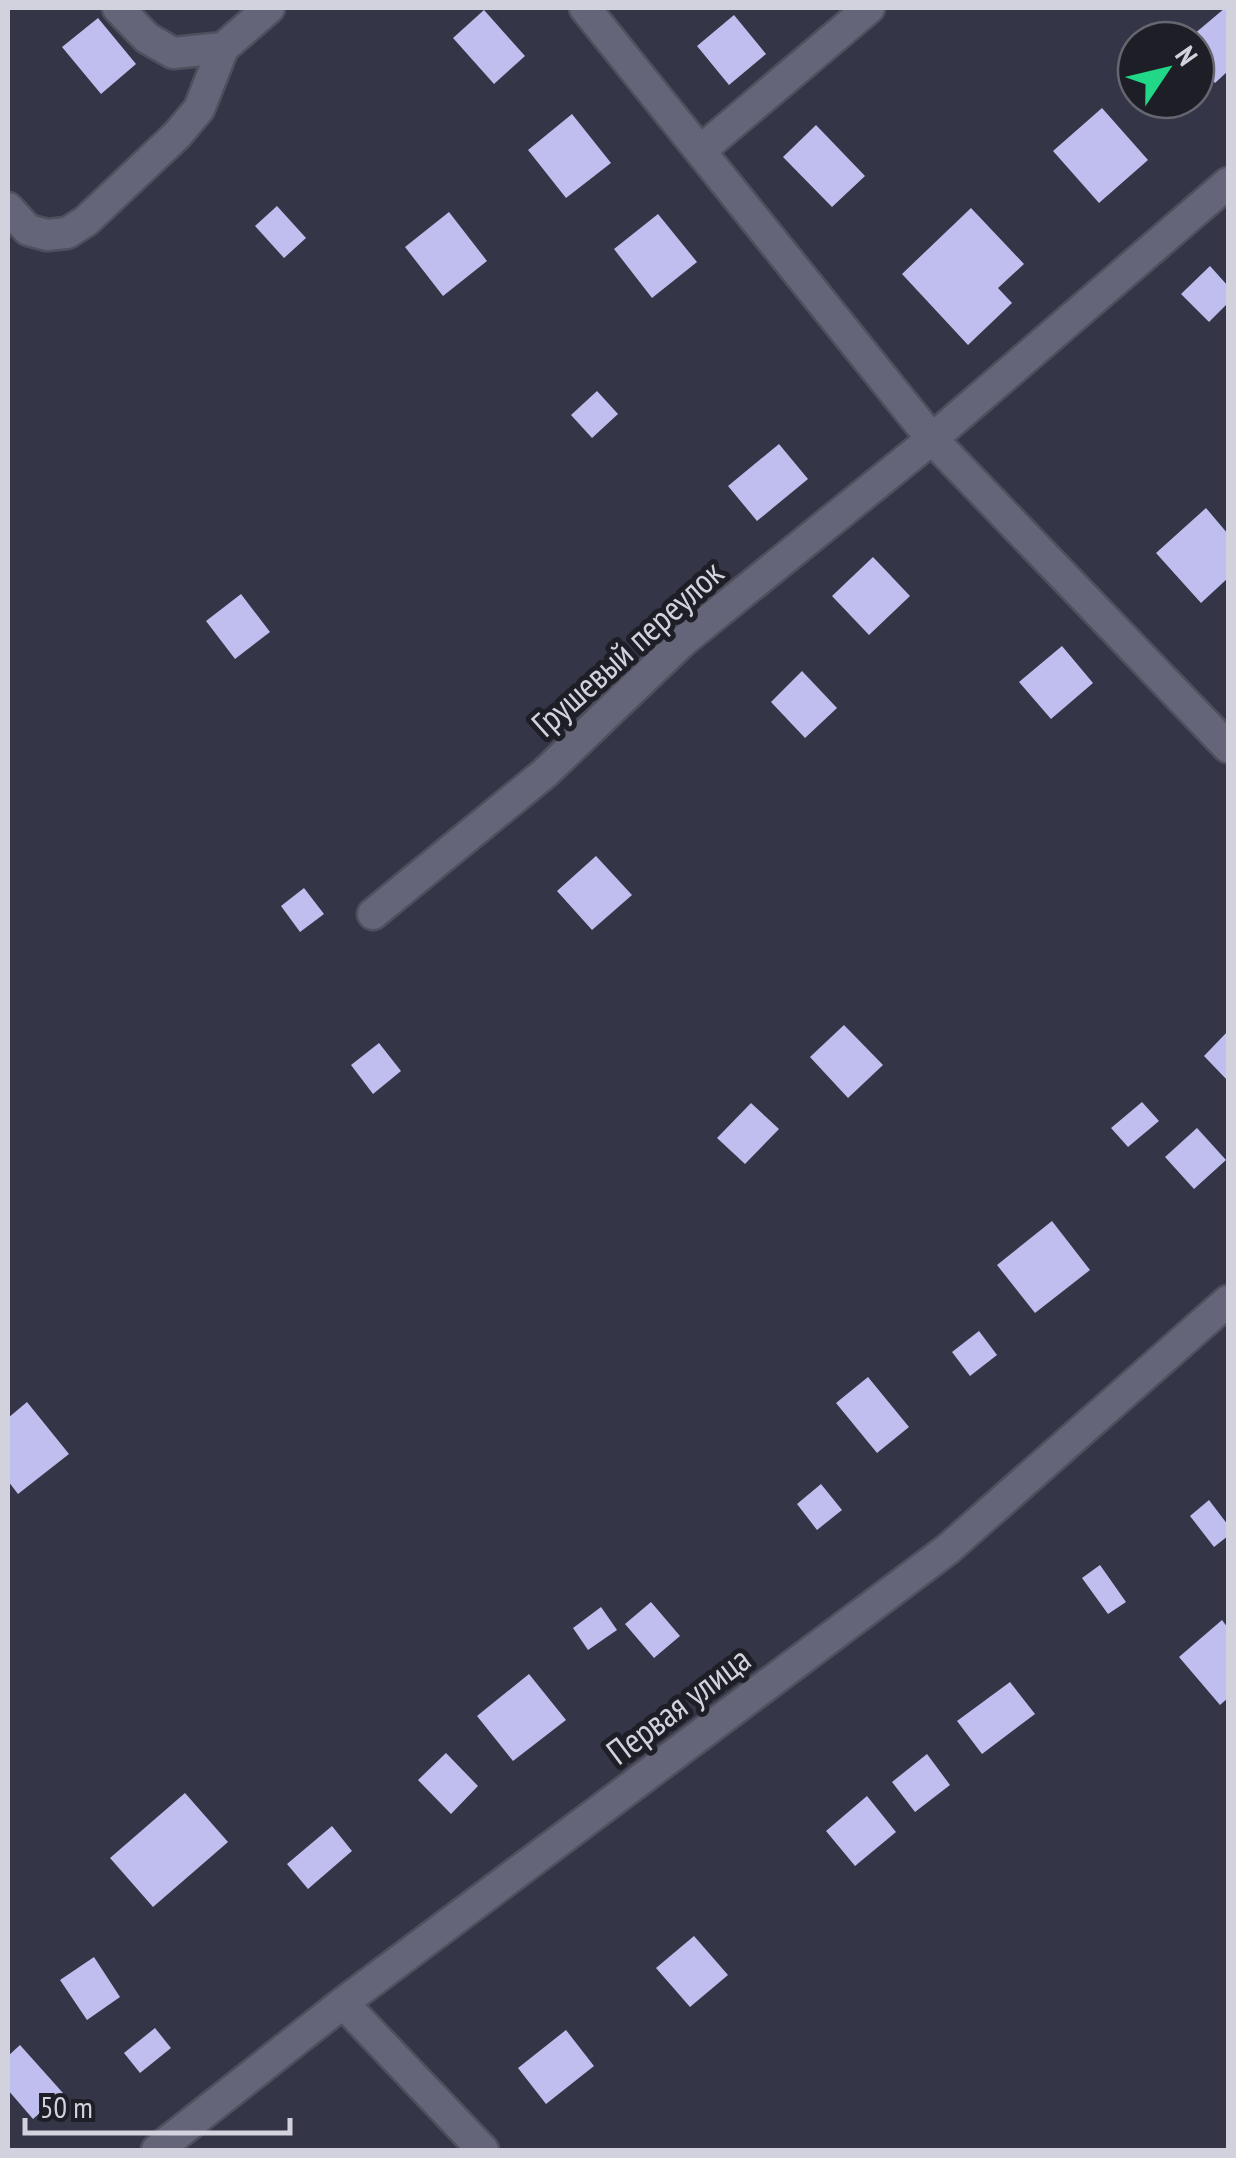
<svg xmlns="http://www.w3.org/2000/svg" width="1236" height="2158" viewBox="0 0 1236 2158" font-family="'PT Sans Narrow',sans-serif">
  <style>
    .building { fill: #c0beee }
    .lines { fill: none; stroke-linecap: round; stroke-linejoin: round }
    .minor-casing { stroke: #4f505e; stroke-width: 35 }
    .minor { stroke: #646578; stroke-width: 30 }
    .labels { text-anchor: middle; dominant-baseline: central; stroke-width: 10; stroke-linejoin: round; paint-order: stroke }
    .street-label { font-size: 35px; fill: #d1d2dd; stroke: #1d1e26 }
  </style>
  <rect width="100%" height="100%" fill="#343547"/>
  <path class="building" d="M1225 8H1228V71L1215 83 1196 61V40H1187Z
    M484 10 525 56 494 84 453 38Z
    M734 15 766 54 729 85 697 46Z
    M98 18 136 64 101 94 62 47Z
    M1102 108 1148 160 1099 203 1053 151Z
    M572 114 611 163 566 198 528 150Z
    M816 125 865 176 832 207 783 157Z
    M277 206 306 238 284 258 255 226Z
    M971 208 1024 264 998 288 1012 303 968 345 902 274Z
    M449 212 487 261 443 296 405 247Z
    M658 214 697 262 652 298 614 249Z
    M1210 266 1228 286V303L1209 322 1181 294Z
    M597 391 618 414 592 438 571 415Z
    M779 444 808 479 757 521 728 486Z
    M1206 508 1228 534V578L1201 603 1156 553Z
    M873 557 910 596 869 635 832 596Z
    M241 594 270 632 235 659 206 621Z
    M1062 646 1093 683 1051 719 1019 682Z
    M802 671 837 708 805 738 771 702Z
    M596 856 632 895 592 930 557 891Z
    M304 888 324 914 300 932 281 906Z
    M844 1025 883 1065 848 1098 810 1057Z
    M1228 1031V1081L1204 1056Z
    M379 1043 401 1071 373 1094 351 1065Z
    M1142 1102 1159 1121 1128 1147 1111 1128Z
    M751 1103 779 1129 745 1164 717 1138Z
    M1197 1128 1226 1160 1194 1189 1165 1157Z
    M1052 1221 1090 1270 1035 1313 997 1265Z
    M979 1331 997 1355 970 1376 952 1352Z
    M868 1377 909 1427 877 1453 836 1403Z
    M27 1402 69 1454 18 1494 8 1481V1418Z
    M821 1484 842 1510 817 1530 797 1504Z
    M1209 1500 1228 1525V1536L1214 1547 1190 1516Z
    M1100 1565 1126 1602 1108 1614 1082 1578Z
    M651 1602 680 1636 654 1658 625 1624Z
    M601 1607 617 1630 588 1650 573 1628Z
    M1222 1620 1228 1628V1698L1220 1705 1179 1657Z
    M529 1674 566 1720 513 1761 477 1716Z
    M1010 1682 1035 1714 982 1754 957 1721Z
    M446 1753 478 1786 451 1814 418 1780Z
    M927 1754 950 1785 915 1812 892 1782Z
    M185 1793 228 1842 153 1907 110 1858Z
    M867 1796 896 1832 855 1866 826 1831Z
    M332 1826 352 1851 308 1889 287 1864Z
    M694 1936 728 1975 690 2007 656 1968Z
    M94 1957 120 1997 87 2020 60 1980Z
    M155 2028 171 2048 140 2073 124 2053Z
    M566 2030 594 2066 546 2104 518 2068Z
    M20 2045 63 2093 33 2119 8 2090V2056Z"/>
  <g class="lines">
    <defs>
      <path id="minor" d="M118 8 147 38 173 53 223 48 269 8
        M585 8 932 439 1228 747
        M700 151 869 8
        M8 208 28 230 47 235 67 233 86 221 177 135 199 109 223 48
        M373 914 545 773 683 641 932 439 1228 183
        M343 2003 483 2150
        M157 2150 343 2003 948 1549 1228 1301"/>
    </defs>
    <use href="#minor" class="minor-casing"/>
    <use href="#minor" class="minor"/>
  </g>
  <g class="labels">
    <g class="street-label">
      <text transform="translate(627 648) rotate(-42)">Грушевый переулок</text>
      <text transform="translate(678 1705) rotate(-37)">Первая улица</text>
    </g>
  </g>
  <rect width="1236" height="2158" fill="none" stroke="#d1d2dd" stroke-width="20"/>
  <g transform="translate(1166 70) rotate(55)"><circle r="48" fill="#1d1e26" stroke="#65666f" stroke-width="2.5"/>
  <path d="M0-8L18 38L0 25L-18 38Z" fill="#20d887"/>
  <text y="-15" font-size="28" font-weight="bold" text-anchor="middle" fill="#d1d2dd">N</text>
  </g>
  <path d="M25 2118v15h265v-15" fill="none" stroke="#d1d2dd" stroke-width="5"/>
  <text x="40" y="2118" font-size="30" fill="#d1d2dd" stroke="#1d1e26" stroke-width="8" paint-order="stroke">50 m</text>
</svg>
